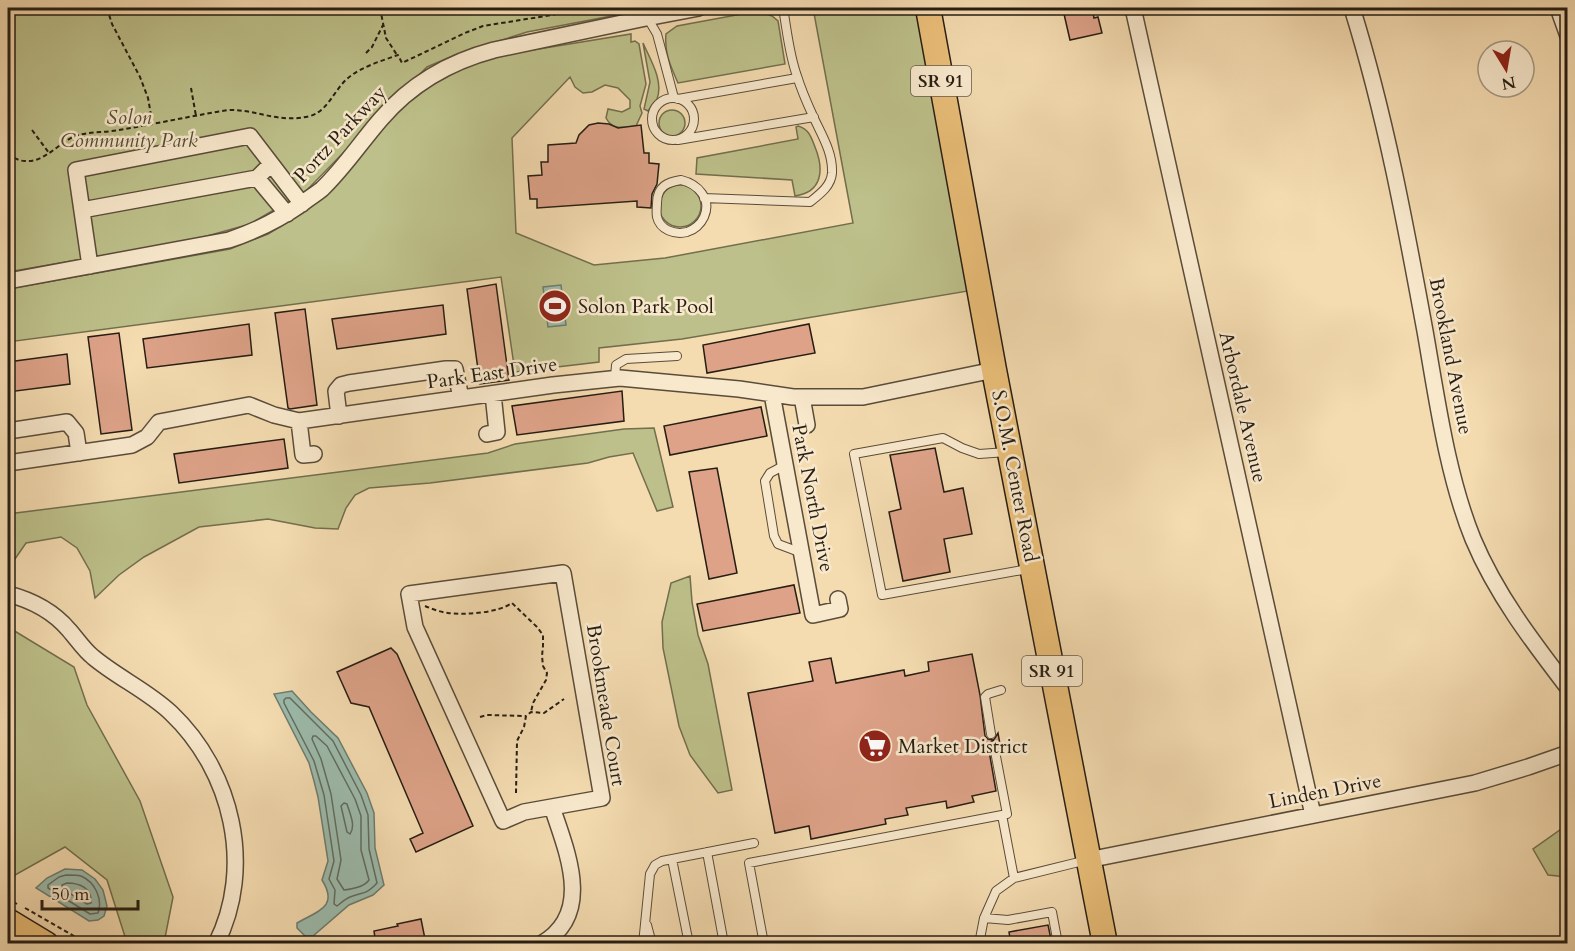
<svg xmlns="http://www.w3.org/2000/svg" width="1575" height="951" viewBox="0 0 1575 951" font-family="Cardo,serif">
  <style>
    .green { fill: #bdc08a; stroke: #726e4e; stroke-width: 1.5 }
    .water { fill: #9cbbac; stroke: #6d7c6f; stroke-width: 1.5 }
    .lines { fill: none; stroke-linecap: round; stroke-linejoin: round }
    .shore { stroke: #616c60; stroke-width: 1.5 }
    .building { fill: #dda288; stroke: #261d13; stroke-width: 1.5 }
    .service-casing { stroke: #5a4c3a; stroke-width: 10 }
    .minor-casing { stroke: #5a4c3a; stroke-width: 18 }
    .primary-casing { stroke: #261d13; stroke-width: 27 }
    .path { stroke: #261d13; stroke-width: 2; stroke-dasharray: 4.5 3; stroke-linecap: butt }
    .service { stroke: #f8e8cc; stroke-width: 8 }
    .minor { stroke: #f8e8cc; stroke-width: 15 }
    .primary { stroke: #eabe78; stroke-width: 24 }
    .labels { text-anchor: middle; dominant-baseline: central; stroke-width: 5; stroke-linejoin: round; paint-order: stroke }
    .shield { fill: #f8e8cc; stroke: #655a4a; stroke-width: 1.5 }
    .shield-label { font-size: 18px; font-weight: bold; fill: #261d13 }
    .park-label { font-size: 20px; font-style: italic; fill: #534e37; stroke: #f8e8cc }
    .street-label { font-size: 20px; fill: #261d13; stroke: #f8e8cc }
    .poi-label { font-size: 20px; fill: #261d13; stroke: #f8e8cc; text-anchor: start }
  </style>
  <rect width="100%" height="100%" fill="#f4dbb0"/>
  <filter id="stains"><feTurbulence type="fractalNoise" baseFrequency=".00333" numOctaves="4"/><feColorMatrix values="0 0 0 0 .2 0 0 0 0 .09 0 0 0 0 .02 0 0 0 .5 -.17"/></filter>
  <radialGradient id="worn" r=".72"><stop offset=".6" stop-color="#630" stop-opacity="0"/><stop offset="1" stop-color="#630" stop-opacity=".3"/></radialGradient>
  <path class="green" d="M8 8H627L622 14 527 32 455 55 427 67 306 191 250 224 193 240 8 272Z
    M813 8H928L980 289 682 339 599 348V362L515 372 501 277 8 342V289L230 249 268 234 303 213 338 183 381 129 408 103 432 85 459 70 495 56 631 34V42L635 41 639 44 646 84 640 106 642 113 636 126C624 127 613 131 606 118L608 109 622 112 630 108V100L618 88 605 85 592 92 583 93 575 87 570 77 512 138 516 233 594 265 665 258 853 223Z
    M758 11 772 16 778 21 785 64 678 83C671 67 664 53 666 34L677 26Z
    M643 43C650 59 664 81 657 99 655 103 651 107 648 111L644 109 650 82Z
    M659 123a13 13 0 1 1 26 0a13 13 0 1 1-26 0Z
    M798 126C809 129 811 137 815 147 824 169 823 192 795 196L792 180 696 174 697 158 798 139 796 127Z
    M659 206a21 21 0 1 1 42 0a21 21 0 1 1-42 0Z
    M654 428 673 507 657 511 633 453 609 457 588 463 430 483 369 488 355 495 346 508 338 529 315 528 268 519 199 527 144 557 119 575 95 598 90 571 77 548 61 537 26 543 8 569V514L488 453 515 444 624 429Z
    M690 576 692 602 698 635 708 664 732 790 718 793 690 755 679 726 663 648 662 622 671 583Z
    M8 627 74 667 87 705 140 801 173 897 164 943H127L107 880 65 847 8 879Z
    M1567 825V877L1548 875 1533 849Z"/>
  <path class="water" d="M561 285 566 325 548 327 543 287Z
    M292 691 311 712 338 738 367 793 374 813 375 848 384 885 373 895 349 905 313 936H305L297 928V923C318 911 339 907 322 880L328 861 318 797 314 781 309 763 274 694Z
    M65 869 82 870 95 879 103 890 107 906 104 916 98 920 89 921 36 888 47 878Z"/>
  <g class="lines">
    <path class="shore" d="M553 292 556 294 559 317 556 320 553 318 550 295Z
      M286 698H290L333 741 361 795 368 815 369 849 377 883C366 895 363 892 350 897 345 899 341 903 337 906L334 904 335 890 329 879 334 861 324 795 314 761 284 703V700Z
      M313 736H316L327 746 355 799 361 816V850L369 880C364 887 353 889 344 890L337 879 341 860 331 794 321 759 312 739Z
      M344 803 347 804C350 814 356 826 350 834L347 832 341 806Z
      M66 875C71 875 77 875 81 876 95 882 103 899 98 913L90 914 48 888V885L59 877Z
      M67 883C80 883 92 888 91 903L87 904 63 889 62 885Z"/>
  </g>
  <path class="building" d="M1092 8 1094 18 1098 17 1102 33 1070 40 1064 14Z
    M598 123 609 124 618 128 641 125 644 153H649V163L659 164 657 184 652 194 651 208 637 207V201L537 208V199H530L528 176 542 175 541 162H548V145L576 143 579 135 589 125Z
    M496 284 509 380 480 384 467 289Z
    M443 305 446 334 337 349 332 319Z
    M305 309 317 405 290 409 288 408 275 313Z
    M249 324 252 355 147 368 143 339Z
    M809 324 815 353 707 373 703 345Z
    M119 333 132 430 101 434 88 337Z
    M67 354 70 384 8 392V362Z
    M622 391 624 421 517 435 512 406Z
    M761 407 767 436 670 455 664 426Z
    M284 439 288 468 179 483 174 454Z
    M935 448 944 492 963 488 972 534 944 539 950 572 903 581 889 512 901 509 890 455Z
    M717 468 737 573 709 579 689 472Z
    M794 585 800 613 703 631 697 604Z
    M391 648 397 654 473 826 416 852 410 839 423 833 369 707 351 703 337 672Z
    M972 654 980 695 985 736 988 739 993 740 995 738 998 733 1000 744 996 741 993 740 988 745 996 791 972 796 974 802 947 808 946 801 906 808 908 815 885 819 886 824 811 839 809 826 775 833 748 693 813 681 809 662 831 658 836 683 904 670 905 676 929 671 928 662Z
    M421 919 426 944H376L374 931 398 926 397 924Z
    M1048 925 1052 944H1011L1009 932Z"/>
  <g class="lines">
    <defs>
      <path id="service" d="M645 8 647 17 657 34 674 98
        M652 119a21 21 0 1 1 42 0a21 21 0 1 1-42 0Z
        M678 99 797 78
        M678 140 814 117
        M681 180C698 184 712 199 704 217 701 224 694 230 687 232 675 235 660 230 657 217 656 212 657 207 657 203 657 196 659 190 664 186 669 182 675 181 681 180Z
        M704 198 810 202C820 194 831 186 832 173 833 152 821 134 813 116 807 103 801 89 797 76 789 54 787 30 783 8
        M615 378 616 365 626 359 677 356
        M1007 452 979 454 962 448 943 438 854 454 882 595 1028 569
        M785 465 770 473 765 481 774 536 778 544 802 553
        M991 734 985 697 988 694 1001 690
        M994 746 1007 814
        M707 852 724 944
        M672 859 689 944
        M984 918 1008 920 1052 912 1058 944
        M647 925 652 944
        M643 944 650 874 655 865 662 861 754 843
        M764 944 749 863 1002 815 1014 878
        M979 944 984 918 996 891 1014 878 1087 860"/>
      <path id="minor" d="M1133 8 1313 815
        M1352 8C1385 114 1405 222 1425 331 1437 399 1447 475 1473 539 1496 594 1532 641 1568 688
        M1558 8 1568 36
        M257 178 287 214
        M82 210 257 178 271 164
        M90 266 76 170 250 136 302 204
        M8 281 229 240C256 231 280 219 303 203 309 198 316 194 322 189 344 168 361 142 381 119 411 84 449 62 494 50L641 19 699 8
        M772 394 813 615 840 609 838 599
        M802 397 807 425
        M339 416 336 391 341 385 349 383 446 369H455L461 398
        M299 421 303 455 314 454
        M8 431 67 422 76 433 79 453
        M487 434 497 432 493 394
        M8 463 132 445 147 437 159 422 249 405 274 415 299 421 553 385 620 378 739 389 793 397H863L994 370
        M563 573 602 798 524 812 503 821 415 627 409 594Z
        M8 594C31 600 53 611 69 630 77 639 84 650 93 657 118 678 148 691 171 713 232 771 255 867 216 944
        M1088 860 1475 783 1528 767 1568 753
        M541 944C595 914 566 850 552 807"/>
      <path id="primary" d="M928 8 994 370 1105 944
        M8 921 46 944"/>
    </defs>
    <use href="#service" class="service-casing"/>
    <use href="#minor" class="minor-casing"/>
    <use href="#primary" class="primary-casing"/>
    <path class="path" d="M107 8 112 24 140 77 148 98 151 115 146 125
      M380 8 386 38 397 55
      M366 53 372 47 383 25
      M191 88 196 116
      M32 130 49 153
      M8 154C13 157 18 161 25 161 43 163 58 144 73 137 87 131 104 133 119 130 155 124 191 116 228 110 256 109 279 124 310 116 328 111 334 90 348 78 361 67 381 61 398 55L402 63 465 33 483 26 552 15 580 8
      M425 606C432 609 440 612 448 613 465 615 498 613 512 603L537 627 543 635V646L542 656 543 666 547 673 546 680 533 703 531 712
      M480 717 487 715 526 716
      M516 793 517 741 524 727 526 716 531 712 544 713 564 699
      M8 899 17 904
      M25 908 88 944"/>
    <use href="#service" class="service"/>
    <use href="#minor" class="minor"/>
    <use href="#primary" class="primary"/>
  </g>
  <defs>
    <symbol id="stadium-disc" viewBox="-11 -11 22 22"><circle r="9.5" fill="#8f2418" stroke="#f8e8cc"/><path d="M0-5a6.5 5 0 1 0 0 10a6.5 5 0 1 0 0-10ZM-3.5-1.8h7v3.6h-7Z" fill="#fff"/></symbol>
    <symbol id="supermarket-disc" viewBox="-11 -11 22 22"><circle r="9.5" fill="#8f2418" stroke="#f8e8cc"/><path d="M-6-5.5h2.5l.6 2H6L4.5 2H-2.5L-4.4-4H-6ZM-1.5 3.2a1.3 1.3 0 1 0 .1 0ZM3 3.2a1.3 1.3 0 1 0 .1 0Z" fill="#fff"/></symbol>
  </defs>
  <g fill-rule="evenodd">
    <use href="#stadium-disc" x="536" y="287" width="38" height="38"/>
    <use href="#supermarket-disc" x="856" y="727" width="38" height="38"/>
  </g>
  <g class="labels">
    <g class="shield">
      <rect x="911" y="66" width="60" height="30" rx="4.5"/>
      <rect x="1022" y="656" width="60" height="30" rx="4.5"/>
    </g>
    <g class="shield-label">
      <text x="941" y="81">SR 91</text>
      <text x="1052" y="671">SR 91</text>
    </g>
    <g class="park-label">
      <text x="129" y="117">Solon<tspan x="129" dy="23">Community Park</tspan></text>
    </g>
    <g class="street-label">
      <text transform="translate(340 134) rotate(-47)">Portz Parkway</text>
      <text transform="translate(1451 356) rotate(79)">Brookland Avenue</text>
      <text transform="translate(492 373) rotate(-8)">Park East Drive</text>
      <text transform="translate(1243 407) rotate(77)">Arbordale Avenue</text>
      <text transform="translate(1015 476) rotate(79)">S.O.M. Center Road</text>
      <text transform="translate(813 498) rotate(79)">Park North Drive</text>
      <text transform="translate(606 705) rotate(81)">Brookmeade Court</text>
      <text transform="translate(1325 791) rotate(-11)">Linden Drive</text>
    </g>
    <g class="poi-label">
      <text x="578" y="306">Solon Park Pool</text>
      <text x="898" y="746">Market District</text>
    </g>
  </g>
  <rect width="1575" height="951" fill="none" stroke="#f4dbb0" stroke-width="30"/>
  <rect x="9" y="9" width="1557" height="933" fill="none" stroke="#261d13" stroke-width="3"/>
  <rect x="15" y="15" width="1545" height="921" fill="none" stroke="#261d13" stroke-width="1.5"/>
  <g transform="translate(1506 69) rotate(169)"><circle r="28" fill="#f8e8cc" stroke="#a49782" stroke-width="1.5"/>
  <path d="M0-4.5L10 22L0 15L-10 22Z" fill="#8f2418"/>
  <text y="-9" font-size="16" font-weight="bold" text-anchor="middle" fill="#261d13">N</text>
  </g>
  <path d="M42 900v9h96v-9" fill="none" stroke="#261d13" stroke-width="3"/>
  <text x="51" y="900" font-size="18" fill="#261d13" stroke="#f8e8cc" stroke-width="4.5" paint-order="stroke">50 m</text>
  <rect width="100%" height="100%" filter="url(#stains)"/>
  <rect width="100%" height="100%" fill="url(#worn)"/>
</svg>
